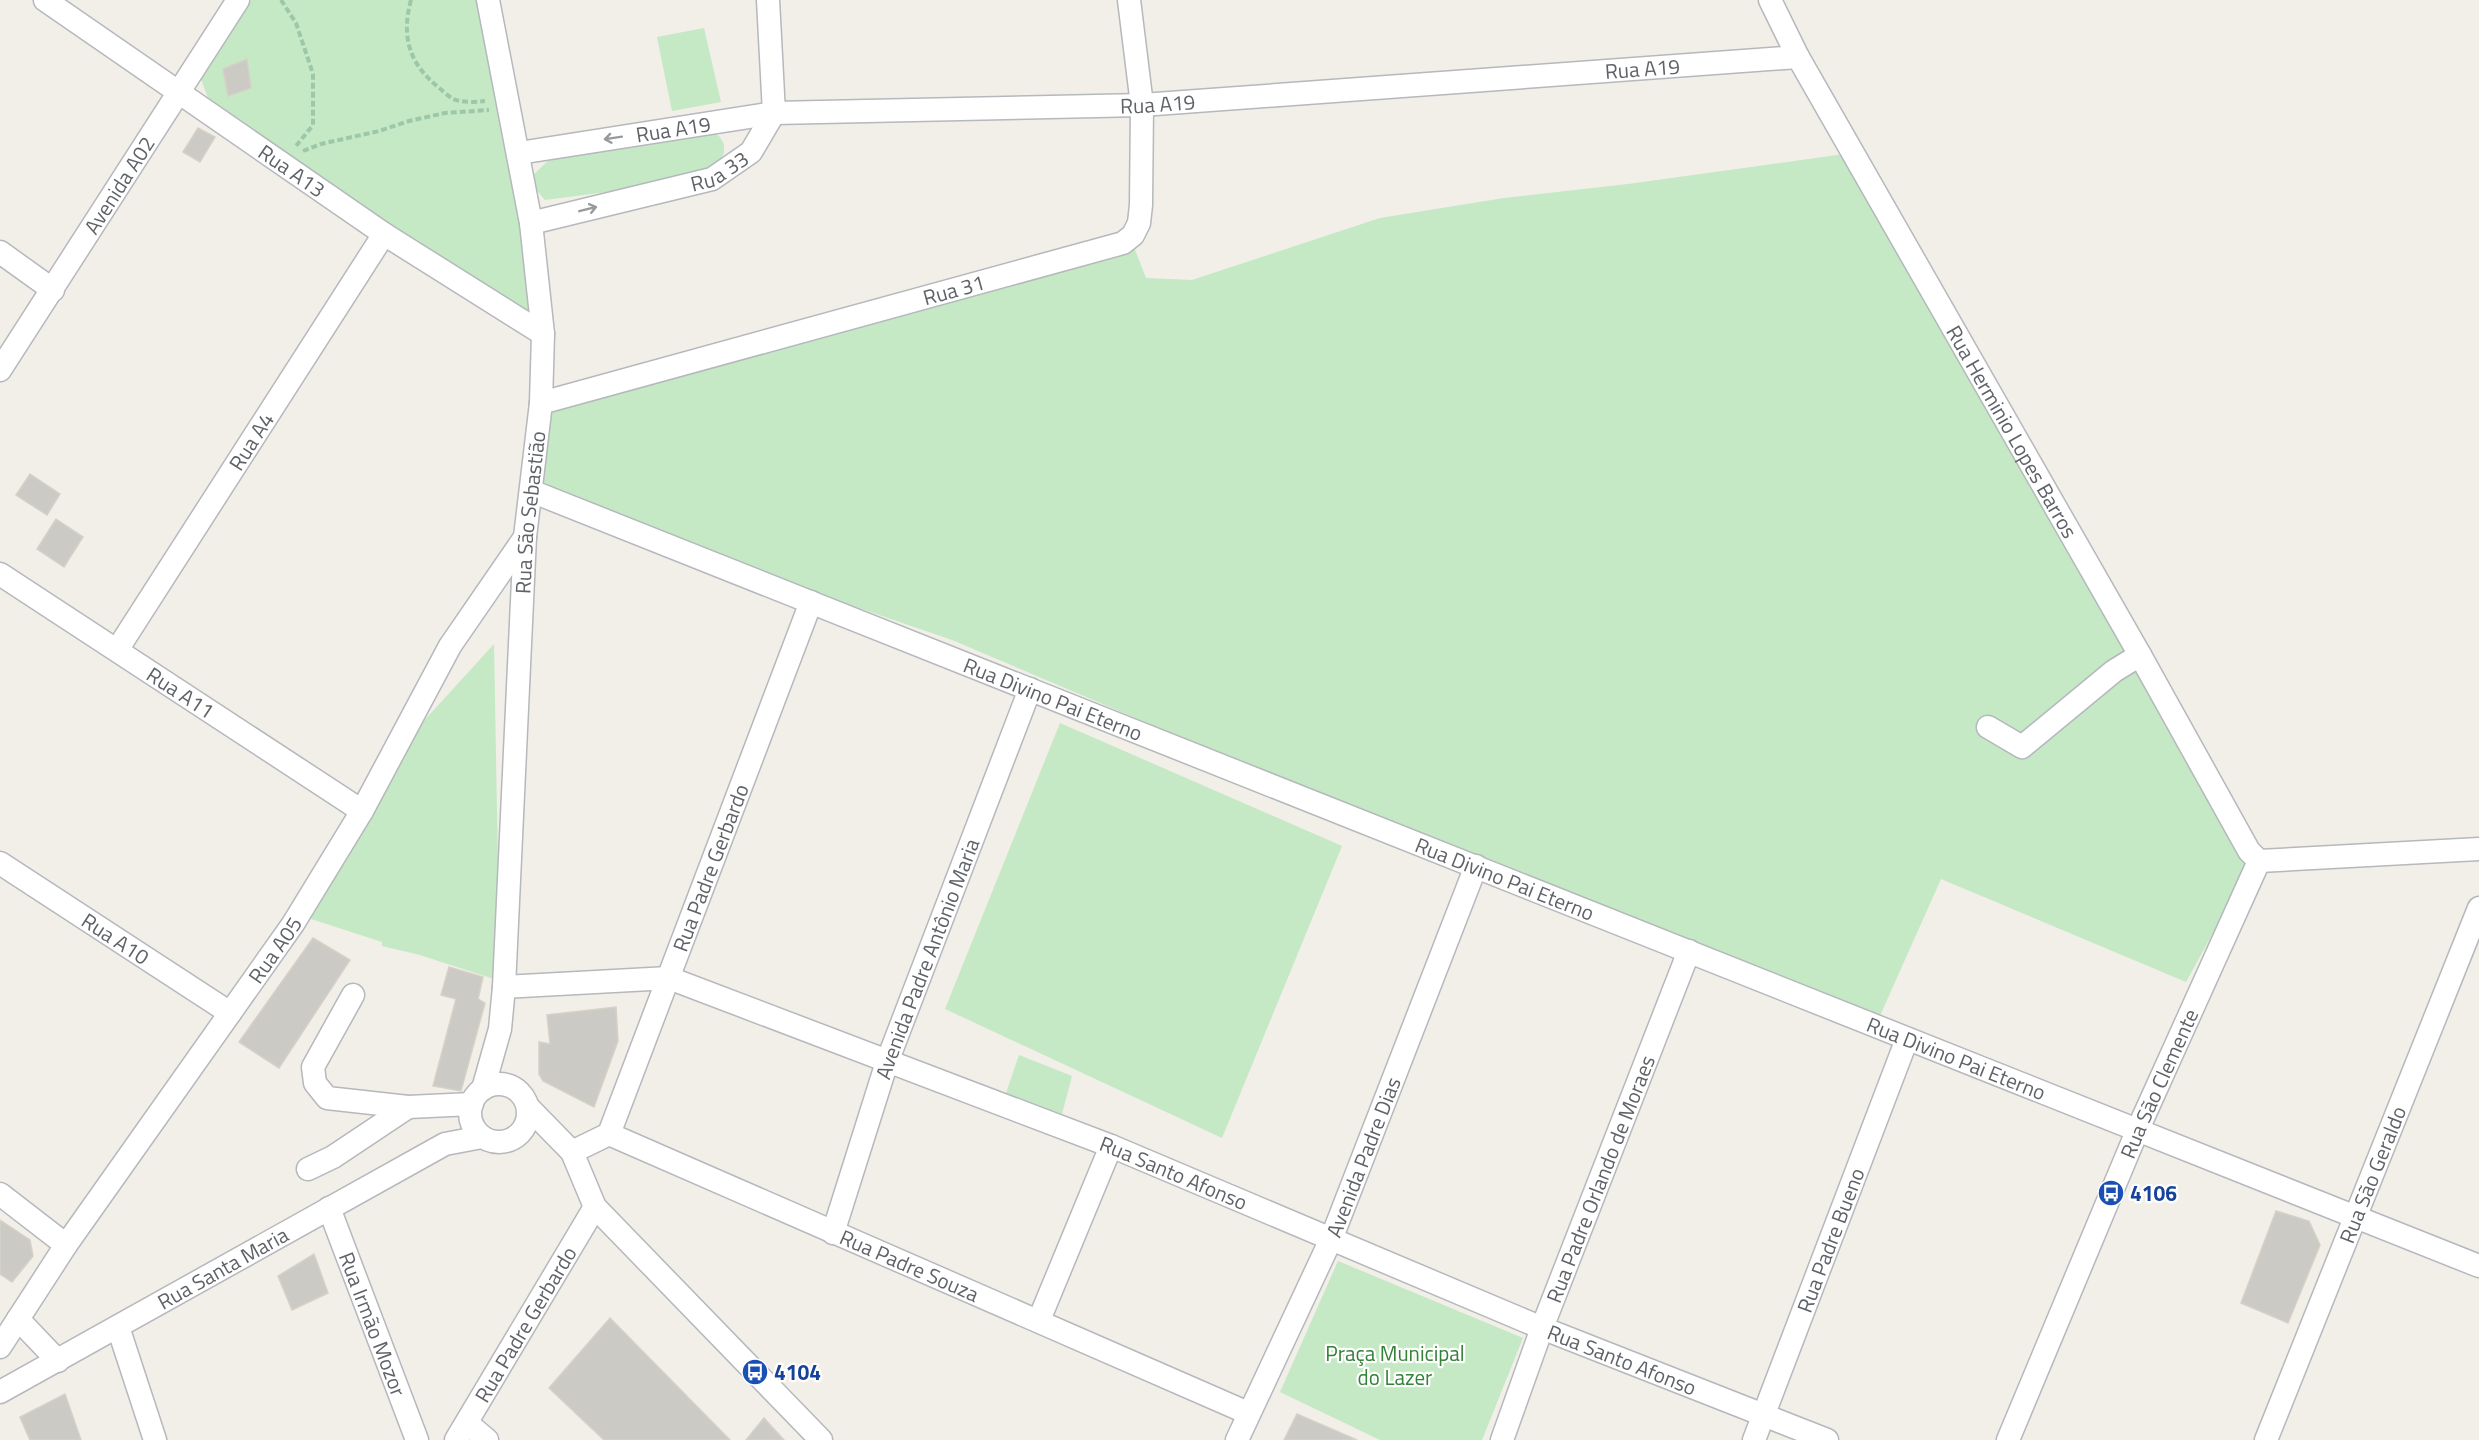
<svg xmlns="http://www.w3.org/2000/svg" width="2479" height="1440" viewBox="0 0 2479 1440" font-family="'Titillium Web',sans-serif">
  <style>
    .green { fill: #c5e8c5 }
    .building { fill: #cccac5; stroke: #d6d1c6; stroke-width: 1.5 }
    .lines { fill: none; stroke-linecap: round; stroke-linejoin: round }
    .minor-casing { stroke: #b5b8bc; stroke-width: 25 }
    .path { stroke: #9cc7a9; stroke-width: 4; stroke-dasharray: 6 3; stroke-linecap: butt }
    .minor { stroke: #fff; stroke-width: 22 }
    .oneway { stroke: #979a9d }
    .labels { text-anchor: middle; dominant-baseline: central; stroke-width: 4.5; stroke-linejoin: round; paint-order: stroke }
    .street-label { font-size: 21px; fill: #5f6368; stroke: #fff }
    .transit-label { font-size: 21px; font-weight: bold; fill: #164399; stroke: #fff; text-anchor: start }
    .park-label { font-size: 21px; fill: #348238; stroke: #fff }
  </style>
  <rect width="100%" height="100%" fill="#f1efe8"/>
  <path class="green" d="M251 0H476L536 310 529 320 210 103 200 77Z
    M704 28 721 102 672 111 657 37Z
    M712 132 719 136 724 144V153L720 160 699 173 676 183 545 200 531 184 533 175 550 159Z
    M1845 154 2251 864 2186 982 1941 879 1879 1018 1477 863 952 640 818 594 543 487 546 413 1134 247 1146 278 1192 280 1380 218 1504 198 1628 184Z
    M494 644 500 981 420 955 382 946V942L308 918 401 746Z
    M1060 723 1342 846 1222 1138 945 1009Z
    M1019 1055 1072 1076 1062 1114 1006 1093Z
    M1338 1261 1523 1338 1482 1440H1380L1280 1392Z"/>
  <path class="building" d="M247 59 251 88 228 96 223 69Z
    M198 128 215 137 200 162 183 152Z
    M30 474 60 494 47 515 16 495Z
    M56 519 83 537 64 567 37 549Z
    M313 938 350 960 279 1068 239 1042Z
    M449 967 483 977 478 999 485 1003 461 1091 433 1086 456 999 441 995Z
    M616 1007 618 1041 594 1107 543 1081 539 1074V1042L550 1044 547 1015Z
    M2276 1211 2309 1221 2320 1245 2288 1323 2241 1303Z
    M0 1220 30 1240 33 1256 12 1282 0 1274Z
    M314 1254 328 1293 292 1310 278 1276Z
    M610 1318 730 1440H604L549 1388Z
    M65 1394 81 1440H30L20 1417Z
    M1297 1414 1357 1440H1284Z
    M764 1418 784 1440H746Z"/>
  <g class="lines">
    <defs>
      <g id="minor">
        <path id="s1" d="M45 0 384 234 543 334"/>
        <path id="s2" d="M1770 0 1798 57 2140 655 2249 851 2259 861"/>
        <path id="s3" d="M519 153 774 113 1142 105 1798 57"/>
        <path id="s4" d="M531 223 712 179 751 152 774 113 768 0"/>
        <path d="M0 252 53 290"/>
        <path id="s5" d="M0 370 238 0"/>
        <path id="s6" d="M541 403 1123 243 1133 235 1139 223 1141 205 1142 105 1129 0"/>
        <path id="s7" d="M531 491 2479 1266"/>
        <path id="s8" d="M0 574 362 811"/>
        <path id="s9" d="M117 650 384 234"/>
        <path d="M1988 727 2022 747 2114 671 2140 655"/>
        <path d="M2259 861 2479 849"/>
        <path id="s10" d="M0 863 230 1013"/>
        <path id="s11" d="M504 987 669 978 1111 1146 1542 1328 1827 1440"/>
        <path d="M353 995 313 1067 315 1083 327 1098 408 1107 472 1104"/>
        <circle cx="499" cy="1113" r="29"/>
        <path id="s12" d="M483 1089 500 1029 504 987 525 537 541 403 543 334 531 223 488 0"/>
        <path d="M528 1107 572 1152 595 1207 821 1440"/>
        <path id="s13" d="M609 1134 811 602"/>
        <path id="s14" d="M572 1152 609 1134 1248 1413"/>
        <path d="M308 1169 333 1157 408 1107"/>
        <path d="M0 1194 66 1245"/>
        <path id="s15" d="M329 1208 417 1440"/>
        <path id="s16" d="M833 1233 887 1062 1030 689"/>
        <path d="M18 1319 58 1361"/>
        <path d="M1039 1320 1111 1146"/>
        <path d="M118 1327 155 1440"/>
        <path id="s17" d="M0 1347 66 1245 293 924 362 811 450 646 525 537"/>
        <path id="s18" d="M0 1392 445 1144 482 1137"/>
        <path d="M467 1423 487 1440"/>
        <path id="s19" d="M456 1440 595 1207"/>
        <path id="s20" d="M1237 1440 1332 1237 1476 866"/>
        <path id="s21" d="M1502 1440 1542 1328 1689 951"/>
        <path id="s22" d="M1754 1440 1907 1039"/>
        <path id="s23" d="M2008 1440 2138 1129 2259 861"/>
        <path id="s24" d="M2266 1440 2479 908"/>
      </g>
    </defs>
    <use href="#minor" class="minor-casing"/>
    <path class="path" d="M281 0 296 23 313 74V125L296 146
      M411 0C401 37 409 63 438 87 443 91 448 96 453 99 463 103 475 102 485 101
      M303 151 321 144 379 131 409 121 445 113 489 110"/>
    <use href="#minor" class="minor"/>
  </g>
  <defs><path id="oneway-shaft" d="M-6 0H5M1.5-3L5.5 0L1.5 3" fill="none" stroke-width="1.6" stroke-linecap="round" stroke-linejoin="round" transform="scale(1.5)"/></defs>
  <g class="oneway">
    <use href="#oneway-shaft" transform="translate(613 138) rotate(171)"/>
    <use href="#oneway-shaft" transform="translate(588 209) rotate(-14)"/>
  </g>
  <defs>
    <symbol id="bus-disc" viewBox="-11 -11 22 22"><circle r="9.5" fill="#1a4fb4" stroke="#fff"/><path d="M-5-6H5V4H4V6H2V4H-2V6H-4V4H-5ZM-3.5-4V0h7V-4ZM-3.5 1.2v1.5H-2V1.2ZM2 1.2v1.5H3.5V1.2Z" fill="#fff"/></symbol>
  </defs>
  <g fill-rule="evenodd">
    <use href="#bus-disc" x="2096" y="1178" width="30" height="30"/>
    <use href="#bus-disc" x="740" y="1357" width="30" height="30"/>
  </g>
  <g class="labels">
    <g class="street-label">
      <text stroke="none"><textPath href="#s3" startOffset="1128">Rua A19</textPath></text>
      <text stroke="none"><textPath href="#s3" startOffset="642">Rua A19</textPath></text>
      <text stroke="none"><textPath href="#s3" startOffset="156">Rua A19</textPath></text>
      <text stroke="none"><textPath href="#s4" startOffset="196">Rua 33</textPath></text>
      <text stroke="none"><textPath href="#s1" startOffset="300">Rua A13</textPath></text>
      <text stroke="none"><textPath href="#s5" startOffset="220">Avenida A02</textPath></text>
      <text stroke="none"><textPath href="#s6" startOffset="428">Rua 31</textPath></text>
      <text stroke="none"><textPath href="#s2" startOffset="495">Rua Herminio Lopes Barros</textPath></text>
      <text stroke="none"><textPath href="#s9" startOffset="248">Rua A4</textPath></text>
      <text stroke="none"><textPath href="#s12" startOffset="580">Rua São Sebastião</textPath></text>
      <text stroke="none"><textPath href="#s8" startOffset="216">Rua A11</textPath></text>
      <text stroke="none"><textPath href="#s7" startOffset="562">Rua Divino Pai Eterno</textPath></text>
      <text stroke="none"><textPath href="#s13" startOffset="285">Rua Padre Gerbardo</textPath></text>
      <text stroke="none"><textPath href="#s7" startOffset="1048">Rua Divino Pai Eterno</textPath></text>
      <text stroke="none"><textPath href="#s10" startOffset="138">Rua A10</textPath></text>
      <text stroke="none"><textPath href="#s17" startOffset="483">Rua A05</textPath></text>
      <text stroke="none"><textPath href="#s16" startOffset="290">Avenida Padre Antônio Maria</textPath></text>
      <text stroke="none"><textPath href="#s7" startOffset="1534">Rua Divino Pai Eterno</textPath></text>
      <text stroke="none"><textPath href="#s23" startOffset="387">Rua São Clemente</textPath></text>
      <text stroke="none"><textPath href="#s20" startOffset="310">Avenida Padre Dias</textPath></text>
      <text stroke="none"><textPath href="#s11" startOffset="706">Rua Santo Afonso</textPath></text>
      <text stroke="none"><textPath href="#s24" startOffset="286">Rua São Geraldo</textPath></text>
      <text stroke="none"><textPath href="#s21" startOffset="279">Rua Padre Orlando de Moraes</textPath></text>
      <text stroke="none"><textPath href="#s22" startOffset="214">Rua Padre Bueno</textPath></text>
      <text stroke="none"><textPath href="#s14" startOffset="369">Rua Padre Souza</textPath></text>
      <text stroke="none"><textPath href="#s18" startOffset="255">Rua Santa Maria</textPath></text>
      <text stroke="none"><textPath href="#s15" startOffset="124">Rua Irmão Mozor</textPath></text>
      <text stroke="none"><textPath href="#s19" startOffset="135">Rua Padre Gerbardo</textPath></text>
      <text stroke="none"><textPath href="#s11" startOffset="1192">Rua Santo Afonso</textPath></text>
    </g>
    <g class="transit-label">
      <text x="2130" y="1193">4106</text>
      <text x="774" y="1372">4104</text>
    </g>
    <g class="park-label">
      <text x="1395" y="1353">Praça Municipal<tspan x="1395" dy="24">do Lazer</tspan></text>
    </g>
  </g>
</svg>
